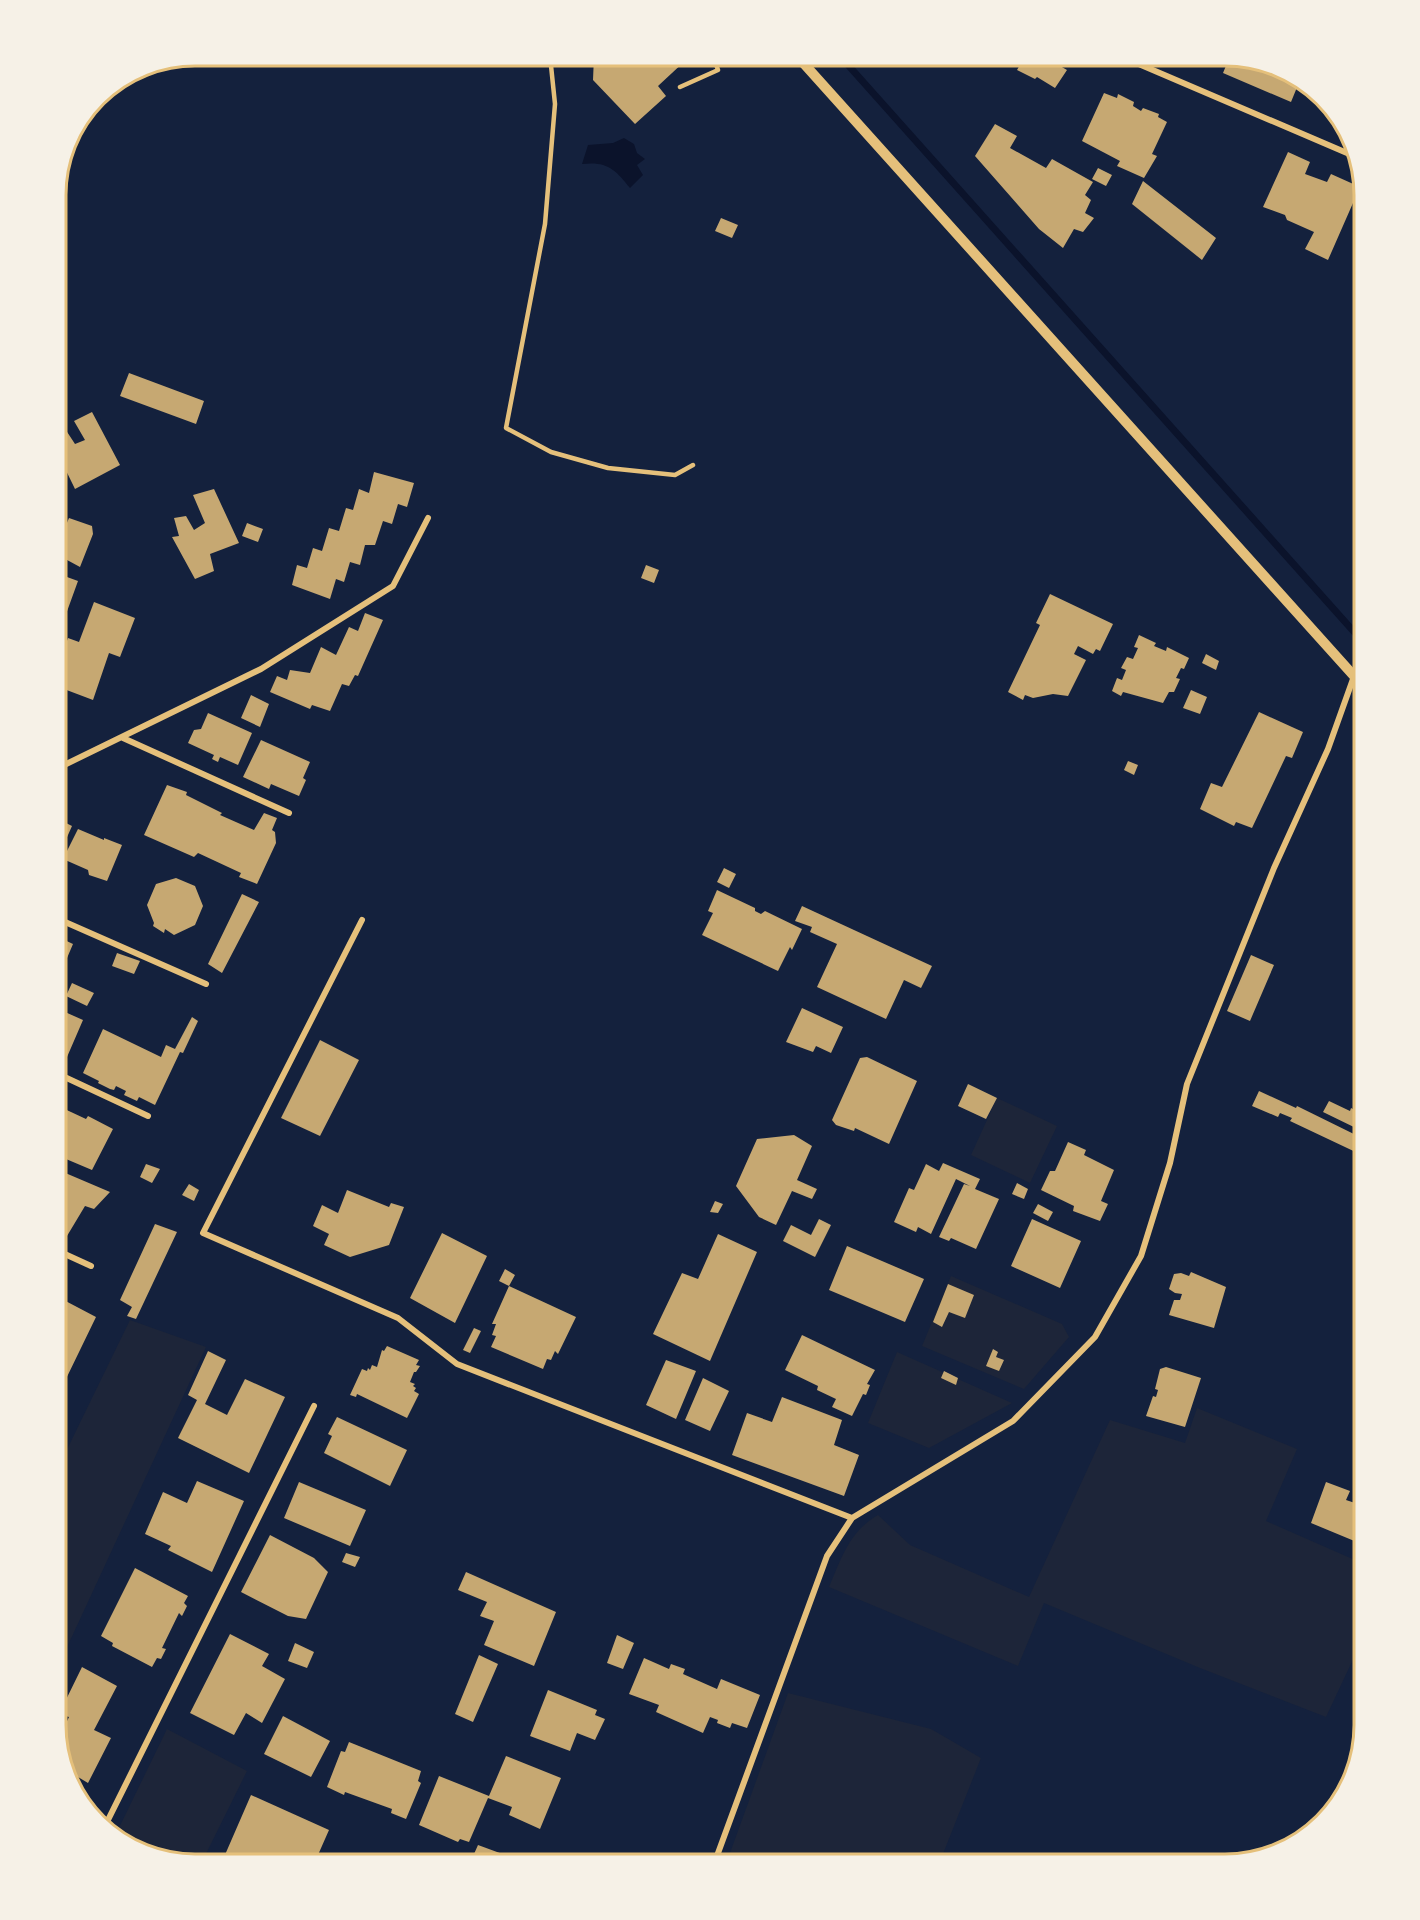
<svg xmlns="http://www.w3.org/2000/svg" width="1420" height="1920" viewBox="0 0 1420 1920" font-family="Inter,sans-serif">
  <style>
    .green { fill: #1d2539 }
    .water { fill: #0b132b }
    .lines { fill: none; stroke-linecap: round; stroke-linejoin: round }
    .stream { stroke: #0b132b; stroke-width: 7 }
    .building { fill: #c6a872 }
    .service { stroke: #e5c07b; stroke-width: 4.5 }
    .minor { stroke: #e5c07b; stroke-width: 6 }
    .tertiary { stroke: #e5c07b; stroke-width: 10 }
    .rim { fill: none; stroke: #e5c07b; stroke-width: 3 }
  </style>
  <rect width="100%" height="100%" fill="#14213d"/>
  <path class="green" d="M997 1098 1057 1126 1030 1183 971 1155Z
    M951 1276 1062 1324 1069 1337 1024 1389 922 1346Z
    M130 1320 206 1347 56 1671V1472Z
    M897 1352 1012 1403 929 1448 868 1423Z
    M1197 1408 1297 1449 1266 1521 1364 1564V1636L1326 1717 1200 1668 1044 1603 1018 1666 829 1587C842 1557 849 1532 878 1515L910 1545 1029 1597 1110 1420 1185 1443Z
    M788 1693 931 1729 981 1758 939 1864H726Z
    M167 1729 247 1771 201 1864H186L125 1846 115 1836Z"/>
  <path class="water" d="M624 138 634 144 637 153 645 159 637 165 643 175 630 188C615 169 607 161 582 164L588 145 613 143Z"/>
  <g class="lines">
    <path class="stream" d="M840 56 1364 643"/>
  </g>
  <path class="building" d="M594 56H682L686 60 658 86 666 96 635 124 593 80Z
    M1025 56H1043L1067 70 1055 88 1037 77 1035 79 1017 70Z
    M1230 56 1295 74 1300 80 1291 102 1223 73Z
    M1104 93 1117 98 1118 94 1134 102 1133 106 1141 111 1143 108 1159 114 1158 117 1167 122 1152 154 1157 156 1144 178 1117 166 1120 161 1082 141Z
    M995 124 1017 136 1010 148 1046 168 1052 159 1093 182 1085 195 1091 200 1085 213 1094 218 1083 232 1074 229 1063 248 1039 229 975 156Z
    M1288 152 1310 162 1305 174 1327 182 1331 174 1360 187 1328 260 1305 249 1314 232 1287 220 1285 215 1263 207Z
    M1098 168 1112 175 1106 186 1092 179Z
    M1143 181 1216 238 1202 260 1132 204Z
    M721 218 738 225 732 238 715 231Z
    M129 373 204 401 196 424 120 396Z
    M92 412 120 465 75 489 56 450V415L75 444 85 440 74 421Z
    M374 472 414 483 407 507 398 504 392 524 383 521 375 545H365L360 565 350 562 344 582 336 579 330 599 292 585 297 565 307 568 313 548 322 551 329 528 339 531 346 508 353 510 359 489 369 493Z
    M214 489 239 543 210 554 214 571 195 579 172 537 179 536 174 518 186 516 194 530 205 523 193 495Z
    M69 518 92 526 93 534 80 567 56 554V549Z
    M247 523 263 529 258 542 242 536Z
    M646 565 659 570 654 583 641 578Z
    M56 573 78 581 61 628 56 626Z
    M1050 594 1113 624 1100 651 1096 649 1093 654 1078 646 1074 654 1086 660 1068 696 1053 694 1033 698 1025 695 1023 700 1008 692 1040 625 1036 623Z
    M94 602 135 618 120 657 109 653 93 700 56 686V672L68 638 79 642Z
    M365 613 383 620 358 676 355 675 349 686 342 684 330 711 312 705 310 709 270 692 277 676 287 680 290 670 310 673 321 647 336 655 349 627 358 631Z
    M1139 635 1156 643 1154 646 1166 651 1167 647 1189 658 1184 669 1181 668 1176 678 1180 679 1174 692H1169L1163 703 1123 692 1121 696 1112 691 1117 678 1122 680 1126 670 1121 668 1127 657 1133 659 1138 648 1134 647Z
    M1206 654 1219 661 1216 670 1202 663Z
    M1191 690 1207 697 1200 714 1183 708Z
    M251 695 269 704 260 727 241 718Z
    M1259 712 1303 732 1292 758 1286 756 1252 828 1236 822 1234 826 1200 809 1211 783 1222 787Z
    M208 713 252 733 238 765 220 757 218 762 212 759 214 755 188 743 194 730 201 729Z
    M261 740 310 762 303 778 306 780 299 796 271 784 269 789 243 777Z
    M1128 761 1138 765 1134 775 1124 770Z
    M167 785 187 792 186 795 222 813 220 815 254 830 264 813 277 818 272 830 275 832 276 843 257 884 239 877 241 873 198 853 194 857 144 835Z
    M56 818 72 826 56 862Z
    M78 829 104 840V838L122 845 107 881 89 875 88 870 63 859Z
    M724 868 736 874 729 888 717 882Z
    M176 878 195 886 203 906 195 925 174 935 165 929 164 933 153 926 154 923 147 905 156 884Z
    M717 890 755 908V911L761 914 765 911 802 929 792 950 790 947 778 971 702 935 713 913 708 911Z
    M242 894 259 902 222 973 208 964Z
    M802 906 932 966 921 988 904 980 886 1019 817 987 837 944 810 932 812 927 795 921Z
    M56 936 73 944 56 984Z
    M117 953 140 961 134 974 112 966Z
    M1251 955 1274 965 1250 1021 1227 1011Z
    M72 983 94 993 87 1006 66 996Z
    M56 1008 83 1020 64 1064 56 1060Z
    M802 1008 843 1027 831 1053 816 1046 813 1052 786 1042Z
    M192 1017 198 1021 183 1053 180 1052 155 1105 139 1097 137 1101 124 1095 126 1091 116 1086 114 1090 110 1089 98 1083 99 1081 83 1073 103 1029 161 1057 166 1045 175 1049Z
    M320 1040 359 1060 320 1136 281 1118Z
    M867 1057 917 1081 889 1144 855 1128 854 1131 836 1125 832 1120 860 1058Z
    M968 1084 997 1098 986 1119 958 1106Z
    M1259 1091 1296 1108 1297 1106 1364 1139V1156L1290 1121 1292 1118 1280 1113 1278 1117 1252 1106Z
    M1329 1101 1350 1111 1351 1108 1364 1115V1127L1362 1131 1323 1112Z
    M56 1105 86 1119 88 1116 113 1129 92 1170 66 1159 65 1162 56 1158Z
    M794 1135 812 1146 797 1180 817 1189 812 1199 792 1191 776 1225 759 1217 736 1186 757 1139Z
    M1068 1142 1086 1150 1084 1155 1114 1170 1101 1201 1108 1204 1100 1221 1073 1211 1074 1206 1041 1190 1050 1171H1055Z
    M943 1163 980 1179 975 1189 999 1199 976 1249 951 1238 949 1241 939 1237 964 1184 970 1186 956 1179 931 1234 918 1227 916 1232 894 1222 909 1188 914 1190 926 1164 939 1171Z
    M146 1164 160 1169 152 1183 140 1177Z
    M56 1169 110 1192 94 1209 85 1206 67 1236 56 1231Z
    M1017 1183 1028 1189 1024 1199 1012 1194Z
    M189 1184 199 1190 194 1201 182 1195Z
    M347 1190 389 1207 391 1203 404 1207 389 1245 350 1257 324 1245 329 1234 313 1226 322 1205 338 1213Z
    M715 1201 723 1204 718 1213 710 1212Z
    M1038 1204 1053 1212 1048 1221 1033 1213Z
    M819 1219 831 1225 815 1257 783 1241 791 1225 811 1235Z
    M1032 1219 1081 1241 1060 1288 1011 1266Z
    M155 1224 177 1232 136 1319 127 1316 132 1307 120 1300Z
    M442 1233 487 1256 455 1323 410 1298Z
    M718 1234 757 1252 710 1361 653 1334 682 1273 698 1279Z
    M847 1246 924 1279 905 1322 829 1290Z
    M505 1269 515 1275 509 1286 499 1281Z
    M1191 1272 1226 1287 1214 1328 1169 1315 1174 1300H1180L1182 1294 1175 1293 1169 1289 1174 1274 1181 1273 1189 1276Z
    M948 1284 974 1295 965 1318 949 1312 942 1327 933 1322Z
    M509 1286 576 1317 558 1354 555 1351 551 1360 547 1359 543 1369 491 1347 496 1336 492 1335 496 1324H492Z
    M58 1297 96 1317 64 1383 56 1379V1303Z
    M474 1328 481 1331 470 1353 463 1350Z
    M802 1335 875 1370 867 1384 870 1385 866 1395 863 1394 852 1416 832 1407 836 1399 817 1390 818 1386 785 1370Z
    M387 1346 419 1360 416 1365 420 1366 416 1372H414L410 1382 415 1384 413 1386 416 1388 414 1391 419 1394 407 1418 357 1394 356 1397 350 1395 362 1369 367 1371 368 1368 370 1370 372 1365 377 1367 382 1350 384 1351Z
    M993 1349 998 1352 996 1357 1004 1360 999 1371 986 1366Z
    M208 1351 226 1360 205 1404 227 1415 245 1379 285 1397 249 1473 178 1438 197 1400 188 1395Z
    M666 1360 696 1371 676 1419 646 1405Z
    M1166 1367 1201 1378 1185 1427 1146 1416 1153 1396 1156 1397 1158 1390 1155 1389 1160 1369Z
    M944 1371 958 1378 956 1385 941 1378Z
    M703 1378 729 1391 710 1431 685 1420Z
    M782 1397 842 1420 834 1445 859 1455 844 1496 732 1455 747 1413 772 1422Z
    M337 1417 407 1450 390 1486 324 1453 332 1436 328 1434Z
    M197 1481 244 1501 212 1572 168 1550 171 1546 145 1534 163 1492 187 1503Z
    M299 1482 366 1510 350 1546 284 1518Z
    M1326 1482 1350 1491 1346 1500 1355 1503 1357 1501 1364 1504V1545L1311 1523Z
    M270 1535 314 1558 328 1572 306 1619 288 1616 241 1592Z
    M346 1553 360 1557 355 1567 342 1562Z
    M135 1568 188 1596 184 1603 187 1606 182 1616 179 1613 162 1648 166 1649 161 1659 157 1658 152 1667 112 1646 113 1643 101 1636Z
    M466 1572 556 1612 534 1666 484 1645 494 1621 480 1616 487 1602 458 1590Z
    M230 1634 269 1654 262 1666 285 1679 262 1723 246 1713 234 1735 190 1713Z
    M617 1635 634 1643 623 1669 607 1663Z
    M295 1643 314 1652 307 1668 288 1661Z
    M479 1655 498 1664 473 1722 455 1714Z
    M644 1658 669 1669 671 1664 685 1669 683 1674 717 1689 721 1679 760 1695 747 1728 732 1723 730 1728 717 1723 718 1720 710 1717 703 1733 656 1712 659 1705 629 1694Z
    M82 1667 117 1686 94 1730 111 1738 88 1783 78 1777 72 1788 59 1738 69 1717 59 1714Z
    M548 1690 597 1710 595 1715 605 1719 595 1740 577 1733 570 1751 530 1736Z
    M283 1716 330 1741 311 1777 264 1754Z
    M349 1742 421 1771 418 1781 421 1783 406 1819 391 1813 392 1809 345 1792 344 1795 327 1787 341 1751 345 1752Z
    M506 1756 561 1778 540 1829 509 1815 512 1807 488 1798 469 1842 460 1839 458 1842 419 1825 439 1776 489 1796Z
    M251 1795 329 1830 314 1864 261 1863V1864H221Z
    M478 1845 519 1860 517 1864 470 1863Z"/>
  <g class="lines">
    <path class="service" d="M550 56 555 104 545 224 506 428 551 452 608 468 675 475 693 465
      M680 87 718 70 713 56"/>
    <path class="minor" d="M1120 56 1354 156
      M123 738 289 813
      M56 769 261 669 393 586 428 518
      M56 918 206 984
      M362 920 203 1233 398 1318 457 1364 852 1518
      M56 1073 148 1116
      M56 1250 91 1266
      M105 1826 314 1406
      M714 1864 827 1556 852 1518 1013 1421 1095 1337 1141 1256 1170 1163 1187 1084 1274 868 1328 749 1358 665 1364 658"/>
    <path class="tertiary" d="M797 56 1354 676 1364 695"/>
  </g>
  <path d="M0 0H1420V1920H0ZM195 66H1225A129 129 0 0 1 1354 195V1725A129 129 0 0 1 1225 1854H195A129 129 0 0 1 66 1725V195A129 129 0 0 1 195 66Z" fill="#f6f1e7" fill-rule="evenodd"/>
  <path class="rim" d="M195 66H1225A129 129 0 0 1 1354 195V1725A129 129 0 0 1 1225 1854H195A129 129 0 0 1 66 1725V195A129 129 0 0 1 195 66Z"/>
</svg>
